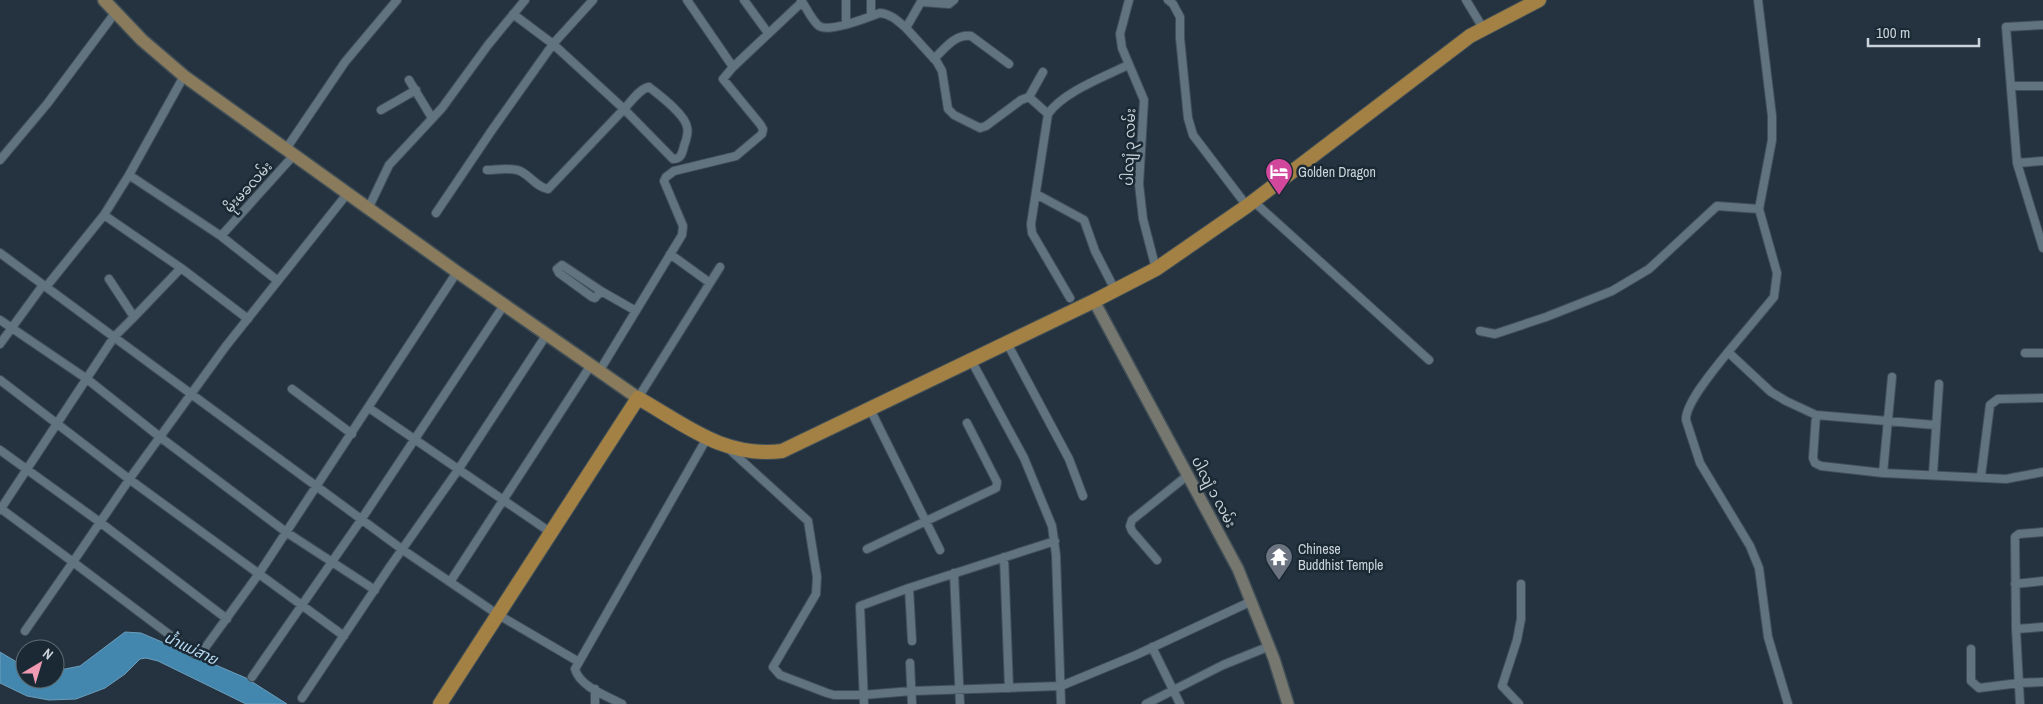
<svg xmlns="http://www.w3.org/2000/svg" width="2043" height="704" viewBox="0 0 2043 704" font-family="'Archivo Narrow','Noto Sans Myanmar','Noto Sans Thai',sans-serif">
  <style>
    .water { fill: #4386ae; stroke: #6c9dbb }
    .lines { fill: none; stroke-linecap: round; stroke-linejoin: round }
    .street-casing { stroke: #414f58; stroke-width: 10 }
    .secondary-casing { stroke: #414f58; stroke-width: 14 }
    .primary-casing { stroke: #414f58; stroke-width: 15 }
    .highway-casing { stroke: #414f58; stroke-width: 16 }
    .street { stroke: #627380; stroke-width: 8 }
    .secondary { stroke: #76776e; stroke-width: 11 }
    .primary { stroke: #897b5b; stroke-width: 12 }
    .highway { stroke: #a38043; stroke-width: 14 }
    .labels { text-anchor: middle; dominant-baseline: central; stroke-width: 5; stroke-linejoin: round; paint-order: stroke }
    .street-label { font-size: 14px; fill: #cad3da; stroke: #1a2934 }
    .poi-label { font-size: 14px; fill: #cad3da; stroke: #1a2934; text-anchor: start }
    .water-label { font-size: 15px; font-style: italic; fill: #badcf4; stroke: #1a2934 }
  </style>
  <rect width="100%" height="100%" fill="#24333f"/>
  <path class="water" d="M125 632 141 633 246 678 287 704H246L158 661 146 658 140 659 125 674 105 688 76 699 49 700 27 696 0 683V652L25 667V679H55V671L80 666Z"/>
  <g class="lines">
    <defs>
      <path id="street" d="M687 0 733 67
        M744 0 768 33
        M801 0C806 7 812 21 819 26 830 33 869 17 880 13 891 14 898 21 906 28L922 0
        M1129 0 1120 34 1122 48 1144 100 1139 184 1143 219 1156 269
        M1168 0 1173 4 1180 17V38L1188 118 1193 135 1247 206
        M1466 0 1483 28
        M1758 0 1772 116V140L1759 209 1777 273 1774 297 1728 352 1771 392 1786 401 1816 415 1935 425
        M922 2 949 4 954 0
        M871 16V0
        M846 24V0
        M2043 25 2006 27 2017 163 2043 248
        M906 28 937 62 942 71 948 109 954 115 980 128 986 126 1021 100 1029 97 1043 72
        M934 59C945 48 955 34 971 36L1009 64
        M409 80 432 118
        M2011 86H2043
        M1029 97 1048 114
        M381 110 416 90
        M286 149 345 62 397 0
        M0 160 47 104 115 13
        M2017 163 2043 161
        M487 170C497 170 510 167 520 171 531 176 536 187 548 189L624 109C631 102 639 89 649 87 659 95 685 114 687 127 689 133 686 140 684 146 682 154 681 159 673 159L624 109 553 44 513 14
        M129 175 221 236 278 281
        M347 194 226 346 133 474 73 562 195 654 202 652 258 575 457 272
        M1036 194 1084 220 1095 251 1115 290
        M1253 201 1429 360
        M368 209 389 165 442 108 488 45 525 0
        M436 213 492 130 553 44 593 0
        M104 215 181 268 248 319
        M221 236 294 155
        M0 253 403 550 497 614 579 662
        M670 254 710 283
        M46 287 104 215 129 175 184 76
        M601 291 595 298 592 297 559 273 557 269 562 265 601 291 636 311
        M1070 298 1032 233 1031 224 1048 114C1063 92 1104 77 1128 65
        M134 317 181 268
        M0 320 87 379 160 437 286 532 375 590
        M1480 331 1495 334 1546 317 1612 291 1649 269 1717 206 1759 209
        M1007 343 1069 459 1083 496
        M0 344 43 285
        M1728 352C1717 366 1685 403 1686 420L1700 463 1750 546 1759 568 1768 637 1788 704
        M2025 353H2043
        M971 360 1024 458 1052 526 1056 555 1061 704
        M600 370 682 235 683 226 664 181 666 177 674 171 736 156 762 134 763 129 760 124 723 79 733 67 802 2
        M0 380 129 479 344 636
        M292 389 352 434
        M638 398 720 267
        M369 408 550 532
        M870 409 940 550
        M1816 415 1813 458 1815 463 1821 466 1883 473 2006 479 2043 472
        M729 449 808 521 817 577 816 594 773 667 780 675 827 693 834 695H863L912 691 1061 686 1136 655 1252 601
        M0 450 101 523 227 619
        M1883 473 1892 377
        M1933 474 1939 384
        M1981 476 1990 405 1998 399 2043 398
        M0 508 73 562 25 631
        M0 510 114 337 134 317 109 279
        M867 549 996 488 997 482 967 423
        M1004 557 1009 688
        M1157 560 1132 531 1130 526 1132 520 1188 475
        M954 573 960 704
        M450 582 591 365
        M2015 584 2043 581
        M909 588 912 641
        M2016 629 2043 627
        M1152 647 1180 704
        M1971 649V681L1979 688 2019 683 2043 682
        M910 663 912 704
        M252 677 361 520 504 305
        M302 698 389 568 458 470 547 334
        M595 704V689
        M622 704C607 696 580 687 575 669L707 438
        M864 704 860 606 909 588 1055 541
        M1146 704 1223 665 1270 646
        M1519 704 1502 686 1517 640 1521 619V584
        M2020 704 2016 629 2015 537 2019 534 2043 532"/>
      <path id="secondary" d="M1094 301 1238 569 1274 659 1288 704"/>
      <path id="primary" d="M104 0 142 40 184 76 457 272 638 398"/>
      <path id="highway" d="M440 704 638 398C686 425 723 458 782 451L1094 301 1156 269 1247 206 1470 36 1539 0"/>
    </defs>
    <use href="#street" class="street-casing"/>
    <use href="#secondary" class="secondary-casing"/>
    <use href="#primary" class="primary-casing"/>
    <use href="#highway" class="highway-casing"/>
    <use href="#street" class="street"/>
    <use href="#secondary" class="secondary"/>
    <use href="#primary" class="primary"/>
    <use href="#highway" class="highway"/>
  </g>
  <defs>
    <symbol id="hotel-pin" viewBox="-11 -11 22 30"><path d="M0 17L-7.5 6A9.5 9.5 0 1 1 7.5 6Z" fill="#d1479c" stroke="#1a2934"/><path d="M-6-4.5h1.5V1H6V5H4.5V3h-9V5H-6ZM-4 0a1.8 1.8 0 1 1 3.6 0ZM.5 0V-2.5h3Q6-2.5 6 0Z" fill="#fff"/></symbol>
    <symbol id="temple-pin" viewBox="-11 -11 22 30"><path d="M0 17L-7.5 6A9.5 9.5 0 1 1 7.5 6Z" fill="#6b7280" stroke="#1a2934"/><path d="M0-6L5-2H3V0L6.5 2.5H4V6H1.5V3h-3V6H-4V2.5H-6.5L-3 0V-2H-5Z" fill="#fff"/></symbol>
  </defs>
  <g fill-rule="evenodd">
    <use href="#hotel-pin" x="1263" y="156" width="32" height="43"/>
    <use href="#temple-pin" x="1263" y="541" width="32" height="43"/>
  </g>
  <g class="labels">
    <g class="street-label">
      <text transform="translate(1129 147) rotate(-88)">ပါလျံ ၃ လမ်း</text>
      <text transform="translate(248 187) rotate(-48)">မိုးမခလမ်း</text>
      <text transform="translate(1214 492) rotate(62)">ပါလျံ ၁ လမ်း</text>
    </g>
    <g class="poi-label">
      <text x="1298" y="172">Golden Dragon</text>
      <text x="1298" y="549">Chinese<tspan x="1298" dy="16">Buddhist Temple</tspan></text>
    </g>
    <g class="water-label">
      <text transform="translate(191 648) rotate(25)">น้ำแม่สาย</text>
    </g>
  </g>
  <g transform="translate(40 664) rotate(38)"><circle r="24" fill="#1a2934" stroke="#606d76"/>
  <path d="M0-4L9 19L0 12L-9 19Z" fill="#f19ab4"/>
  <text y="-8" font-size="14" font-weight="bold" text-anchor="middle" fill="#cad3da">N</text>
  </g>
  <path d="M1868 38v8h111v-8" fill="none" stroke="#cad3da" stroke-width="2.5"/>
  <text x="1876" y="38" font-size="15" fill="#cad3da" stroke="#1a2934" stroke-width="4" paint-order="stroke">100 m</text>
</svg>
